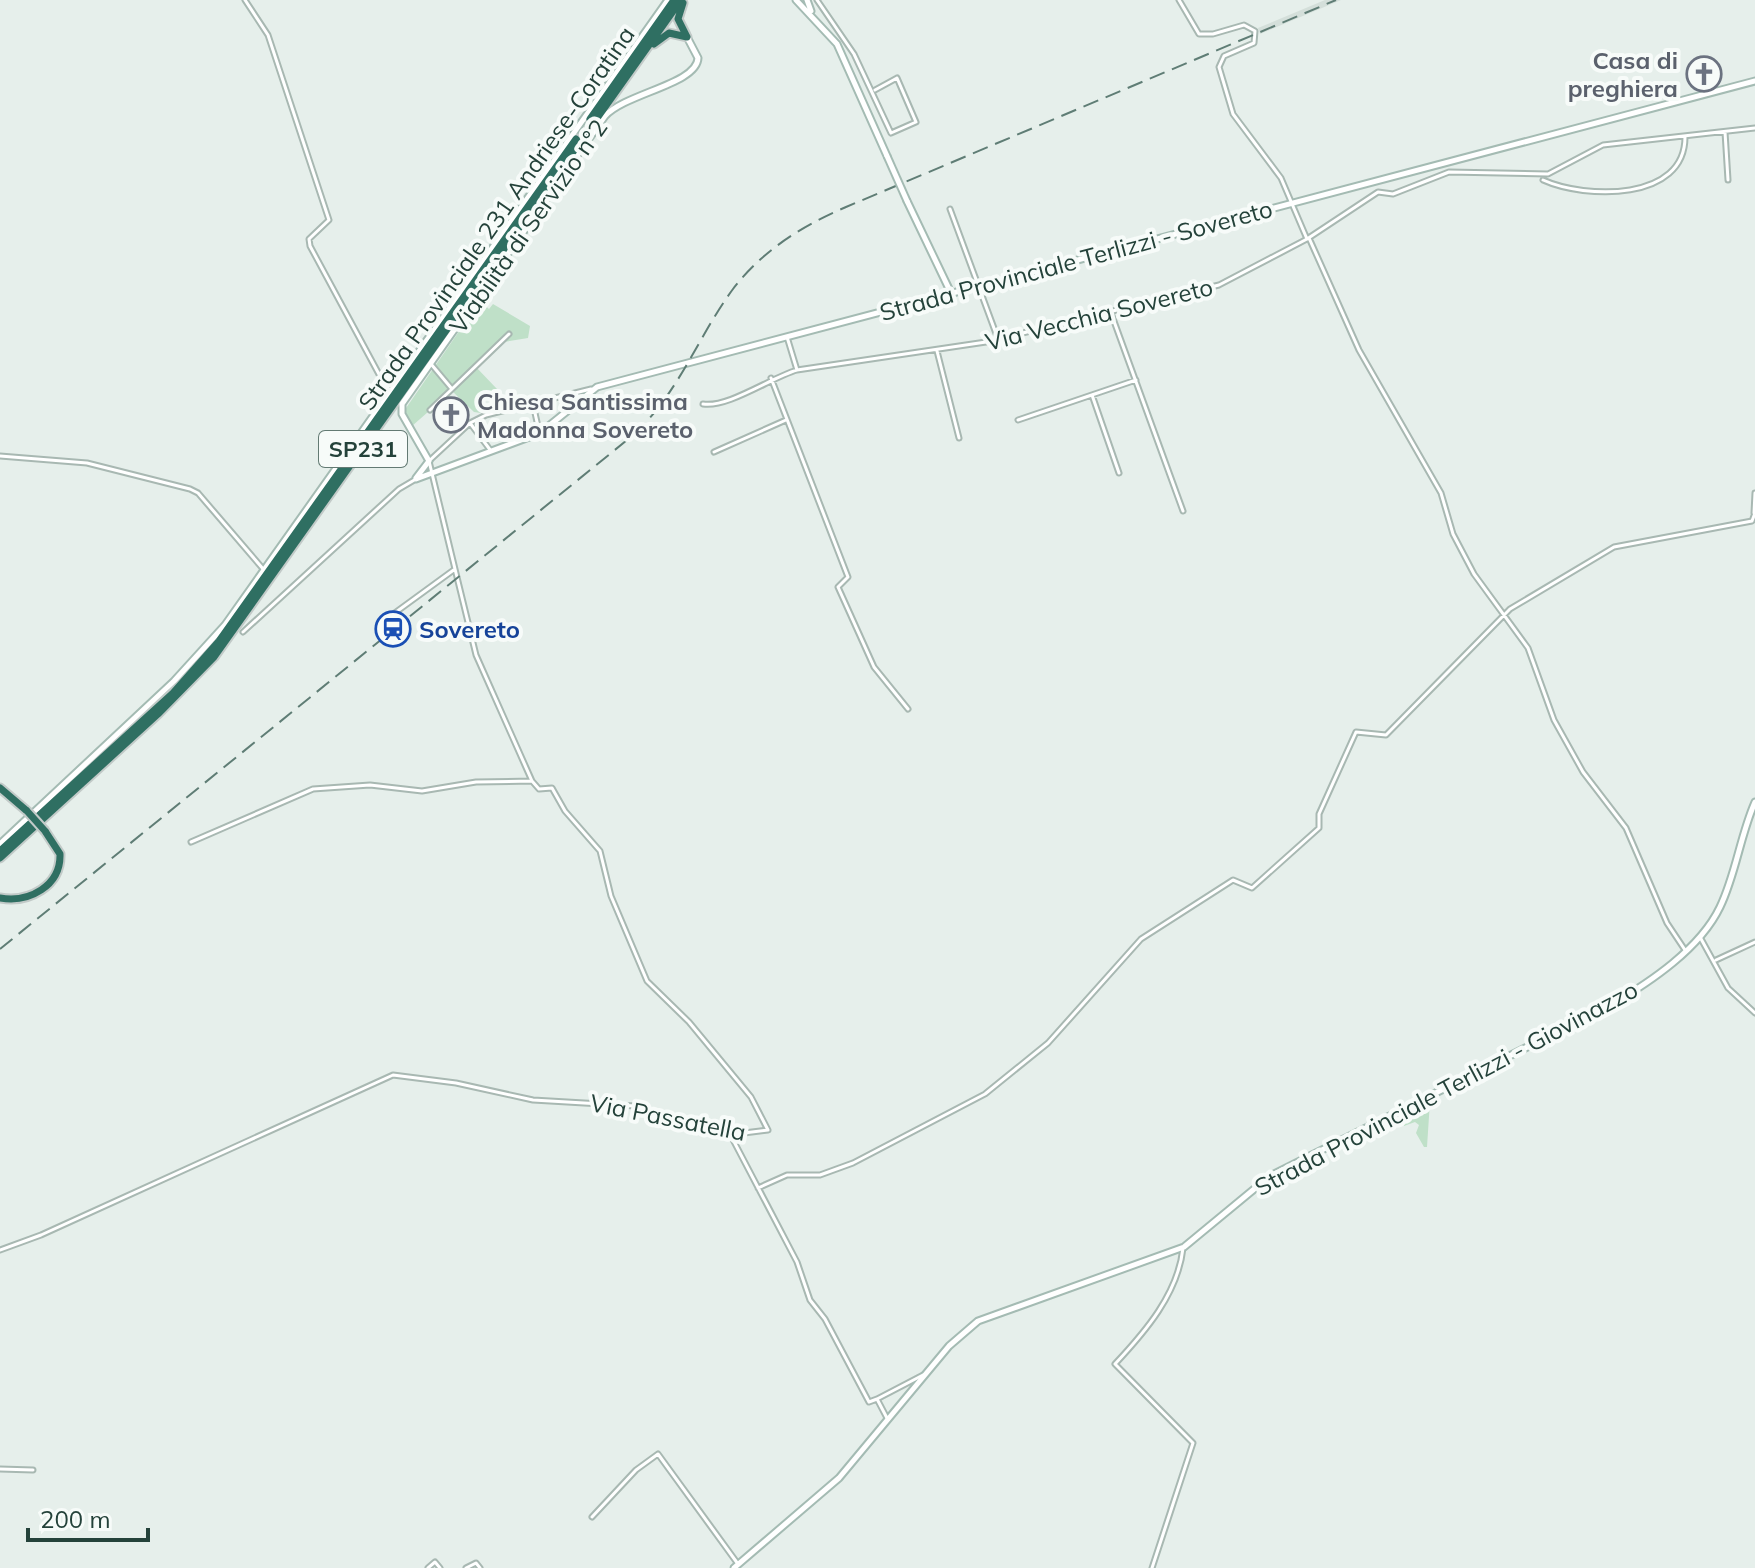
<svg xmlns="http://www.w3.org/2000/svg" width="1755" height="1568" viewBox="0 0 1755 1568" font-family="Mulish,sans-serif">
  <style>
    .built { fill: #d4dfda }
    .green { fill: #bfe0c8 }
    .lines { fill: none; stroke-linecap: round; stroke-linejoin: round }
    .street-casing { stroke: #a8b8b2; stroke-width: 7 }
    .secondary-casing { stroke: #a4bbb3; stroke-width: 9 }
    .highway-casing { stroke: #c2cac8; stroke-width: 11 }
    .street { stroke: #fff; stroke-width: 3 }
    .secondary { stroke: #fff; stroke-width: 5 }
    .highway { stroke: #2f6f62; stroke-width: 7 }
    .rail { stroke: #5f7d75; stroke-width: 2; stroke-dasharray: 16 8; stroke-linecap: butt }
    .secondary-bridge-casing { stroke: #a4bbb3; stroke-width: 9; stroke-linecap: butt }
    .highway-bridge-casing { stroke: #c2cac8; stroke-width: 11; stroke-linecap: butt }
    .secondary-bridge { stroke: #fff; stroke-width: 5 }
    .highway-bridge { stroke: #2f6f62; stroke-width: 7 }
    .labels { text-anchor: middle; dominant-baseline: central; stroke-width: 8; stroke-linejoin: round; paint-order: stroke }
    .shield { fill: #f7fbf9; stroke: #637a73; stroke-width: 2 }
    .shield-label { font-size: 22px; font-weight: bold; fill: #24423a }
    .worship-label { font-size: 24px; font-weight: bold; fill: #5b616d; stroke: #f7fbf9; text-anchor: end }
    .street-label { font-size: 24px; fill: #24423a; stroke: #f7fbf9 }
    .transit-label { font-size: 24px; font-weight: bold; fill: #164399; stroke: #f7fbf9; text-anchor: start }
  </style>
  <rect width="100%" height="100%" fill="#e6efeb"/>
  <path class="built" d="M1325 0H1341L1260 34 1258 28Z"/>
  <path class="green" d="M480 301 489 309 493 304 530 326 528 338 504 342 475 366 497 389 479 395 481 413 474 412 452 391 412 426 404 411Z
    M1430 1101 1427 1147H1424L1416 1133 1419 1125 1415 1122 1404 1126 1403 1113Z"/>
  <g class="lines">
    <defs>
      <path id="street" d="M245 0 268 35 329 220 309 239 310 246 388 391
        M817 0 854 54 891 133 916 122 897 78 875 90
        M1179 0 1199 34H1213L1244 25 1255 31 1254 43 1224 56 1219 67 1233 114 1281 178 1307 239
        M1725 132 1728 180
        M1543 180C1585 199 1686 202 1685 136
        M950 209 998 339
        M1309 238 1359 350 1441 493 1453 534 1474 574 1528 648 1554 720 1583 772 1626 828 1667 923 1685 950
        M1111 313 1183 511
        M787 337 797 370
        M937 351 959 438
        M382 375 396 383
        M771 378 848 577 838 587 874 667 908 709
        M452 389 509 334
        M1092 395 1119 473
        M533 404 539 431
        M703 404C728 408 770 378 797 370L986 342 1219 285 1307 239 1378 192 1393 194 1449 172 1548 174 1603 145 1755 128
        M430 410 452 389 431 364
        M1018 420 1136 380
        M470 423 491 451
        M714 452 786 420
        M0 456 87 463 190 489 198 493 264 570
        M1754 513 1755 493
        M381 623 455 569 429 461 470 423 486 415 591 389
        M243 632 399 489 416 479
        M191 842 313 789 370 785 422 791 476 782 532 781
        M1700 937 1728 988 1755 1013
        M1716 960 1755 942
        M730 1134 797 1262 810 1300 825 1319 869 1402 877 1399
        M758 1188 787 1175H820L853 1163 985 1094 1048 1043 1141 939 1233 880 1252 888 1319 828V814L1356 732 1386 735 1510 609 1614 547 1752 521 1755 513
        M0 1250 41 1235 393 1075 456 1083 533 1100 635 1106 736 1134 768 1130 751 1097 689 1022 647 981 611 896 600 851 565 811 552 788 539 789 532 781 476 655 455 569
        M888 1420 877 1399 923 1375
        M0 1469 33 1470
        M592 1517 636 1470 658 1454 738 1564
        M428 1568 435 1562 440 1568
        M466 1568 476 1563 480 1568
        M1152 1568 1193 1443 1115 1364C1145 1332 1178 1294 1183 1248"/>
      <path id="secondary" d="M796 0 837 44 887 156
        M807 0 811 11
        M907 201 951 293
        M416 478 429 461 402 414V404L605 116C626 93 697 84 698 58L687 37
        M416 479 540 433 597 387 1755 81
        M0 844 174 681 225 625 668 0
        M734 1568 839 1478 949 1346 978 1321 1184 1247 1270 1176 1611 1005C1650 982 1700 949 1720 907 1736 874 1740 836 1755 802"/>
      <path id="highway" d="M683 3 678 19 686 35
        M654 44 669 33 687 37
        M590 119 674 0
        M0 788 27 811
        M0 851 173 693 219 641 576 139
        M0 858 158 714 214 657 681 0
        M0 898C29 903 61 886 60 854L45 831"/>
    </defs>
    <use href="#street" class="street-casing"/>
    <use href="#secondary" class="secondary-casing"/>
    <use href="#highway" class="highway-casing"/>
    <use href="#street" class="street"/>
    <use href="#secondary" class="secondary"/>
    <use href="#highway" class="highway"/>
    <path class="rail" d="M0 949 632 436C678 395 697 338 733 289 763 250 802 226 846 207L1336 0"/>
    <defs>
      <path id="secondary-bridge" d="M887 156 907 201"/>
      <path id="highway-bridge" d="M27 811 45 831"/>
    </defs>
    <use href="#secondary-bridge" class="secondary-bridge-casing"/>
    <use href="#highway-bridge" class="highway-bridge-casing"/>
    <use href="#secondary-bridge" class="secondary-bridge"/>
    <use href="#highway-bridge" class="highway-bridge"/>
  </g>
  <defs>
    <symbol id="church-ring" viewBox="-11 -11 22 22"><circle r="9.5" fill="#f7fbf9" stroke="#6b7280" stroke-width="1.5"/><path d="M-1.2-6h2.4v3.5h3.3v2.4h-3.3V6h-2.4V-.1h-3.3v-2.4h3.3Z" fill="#6b7280"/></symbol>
    <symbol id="station-ring" viewBox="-11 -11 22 22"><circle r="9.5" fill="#f7fbf9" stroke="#1a4fb4" stroke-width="1.5"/><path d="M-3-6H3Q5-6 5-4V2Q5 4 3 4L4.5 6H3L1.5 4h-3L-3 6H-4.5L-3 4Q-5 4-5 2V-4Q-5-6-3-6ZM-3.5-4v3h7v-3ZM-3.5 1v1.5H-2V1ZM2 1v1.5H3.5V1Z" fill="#1a4fb4"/></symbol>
  </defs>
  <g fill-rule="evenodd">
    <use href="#church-ring" x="1684" y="54" width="40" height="40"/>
    <use href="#church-ring" x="431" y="395" width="40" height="40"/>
    <use href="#station-ring" x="373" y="609" width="40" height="40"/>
  </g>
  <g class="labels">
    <rect class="shield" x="319" y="431" width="88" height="36" rx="6"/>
    <g class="shield-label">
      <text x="363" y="449">SP231</text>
    </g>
    <g class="worship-label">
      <text x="1678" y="60">Casa di<tspan x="1678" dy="28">preghiera</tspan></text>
      <text x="477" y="401" text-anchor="start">Chiesa Santissima<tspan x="477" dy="28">Madonna Sovereto</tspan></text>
    </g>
    <g class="street-label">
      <text transform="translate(496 218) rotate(-55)">Strada Provinciale 231 Andriese-Coratina</text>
      <text transform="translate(528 226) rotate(-55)">Viabilità di Servizio n°2</text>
      <text transform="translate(1076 260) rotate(-15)">Strada Provinciale Terlizzi - Sovereto</text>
      <text transform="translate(1099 314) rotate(-14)">Via Vecchia Sovereto</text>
      <text transform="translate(1446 1088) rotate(-28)">Strada Provinciale Terlizzi - Giovinazzo</text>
      <text transform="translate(668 1117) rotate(11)">Via Passatella</text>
    </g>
    <g class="transit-label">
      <text x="419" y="629">Sovereto</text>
    </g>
  </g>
  <path d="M28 1528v12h120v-12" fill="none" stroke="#24423a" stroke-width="4"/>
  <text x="40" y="1528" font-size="24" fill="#24423a" stroke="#f7fbf9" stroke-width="6" paint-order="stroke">200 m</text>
</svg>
